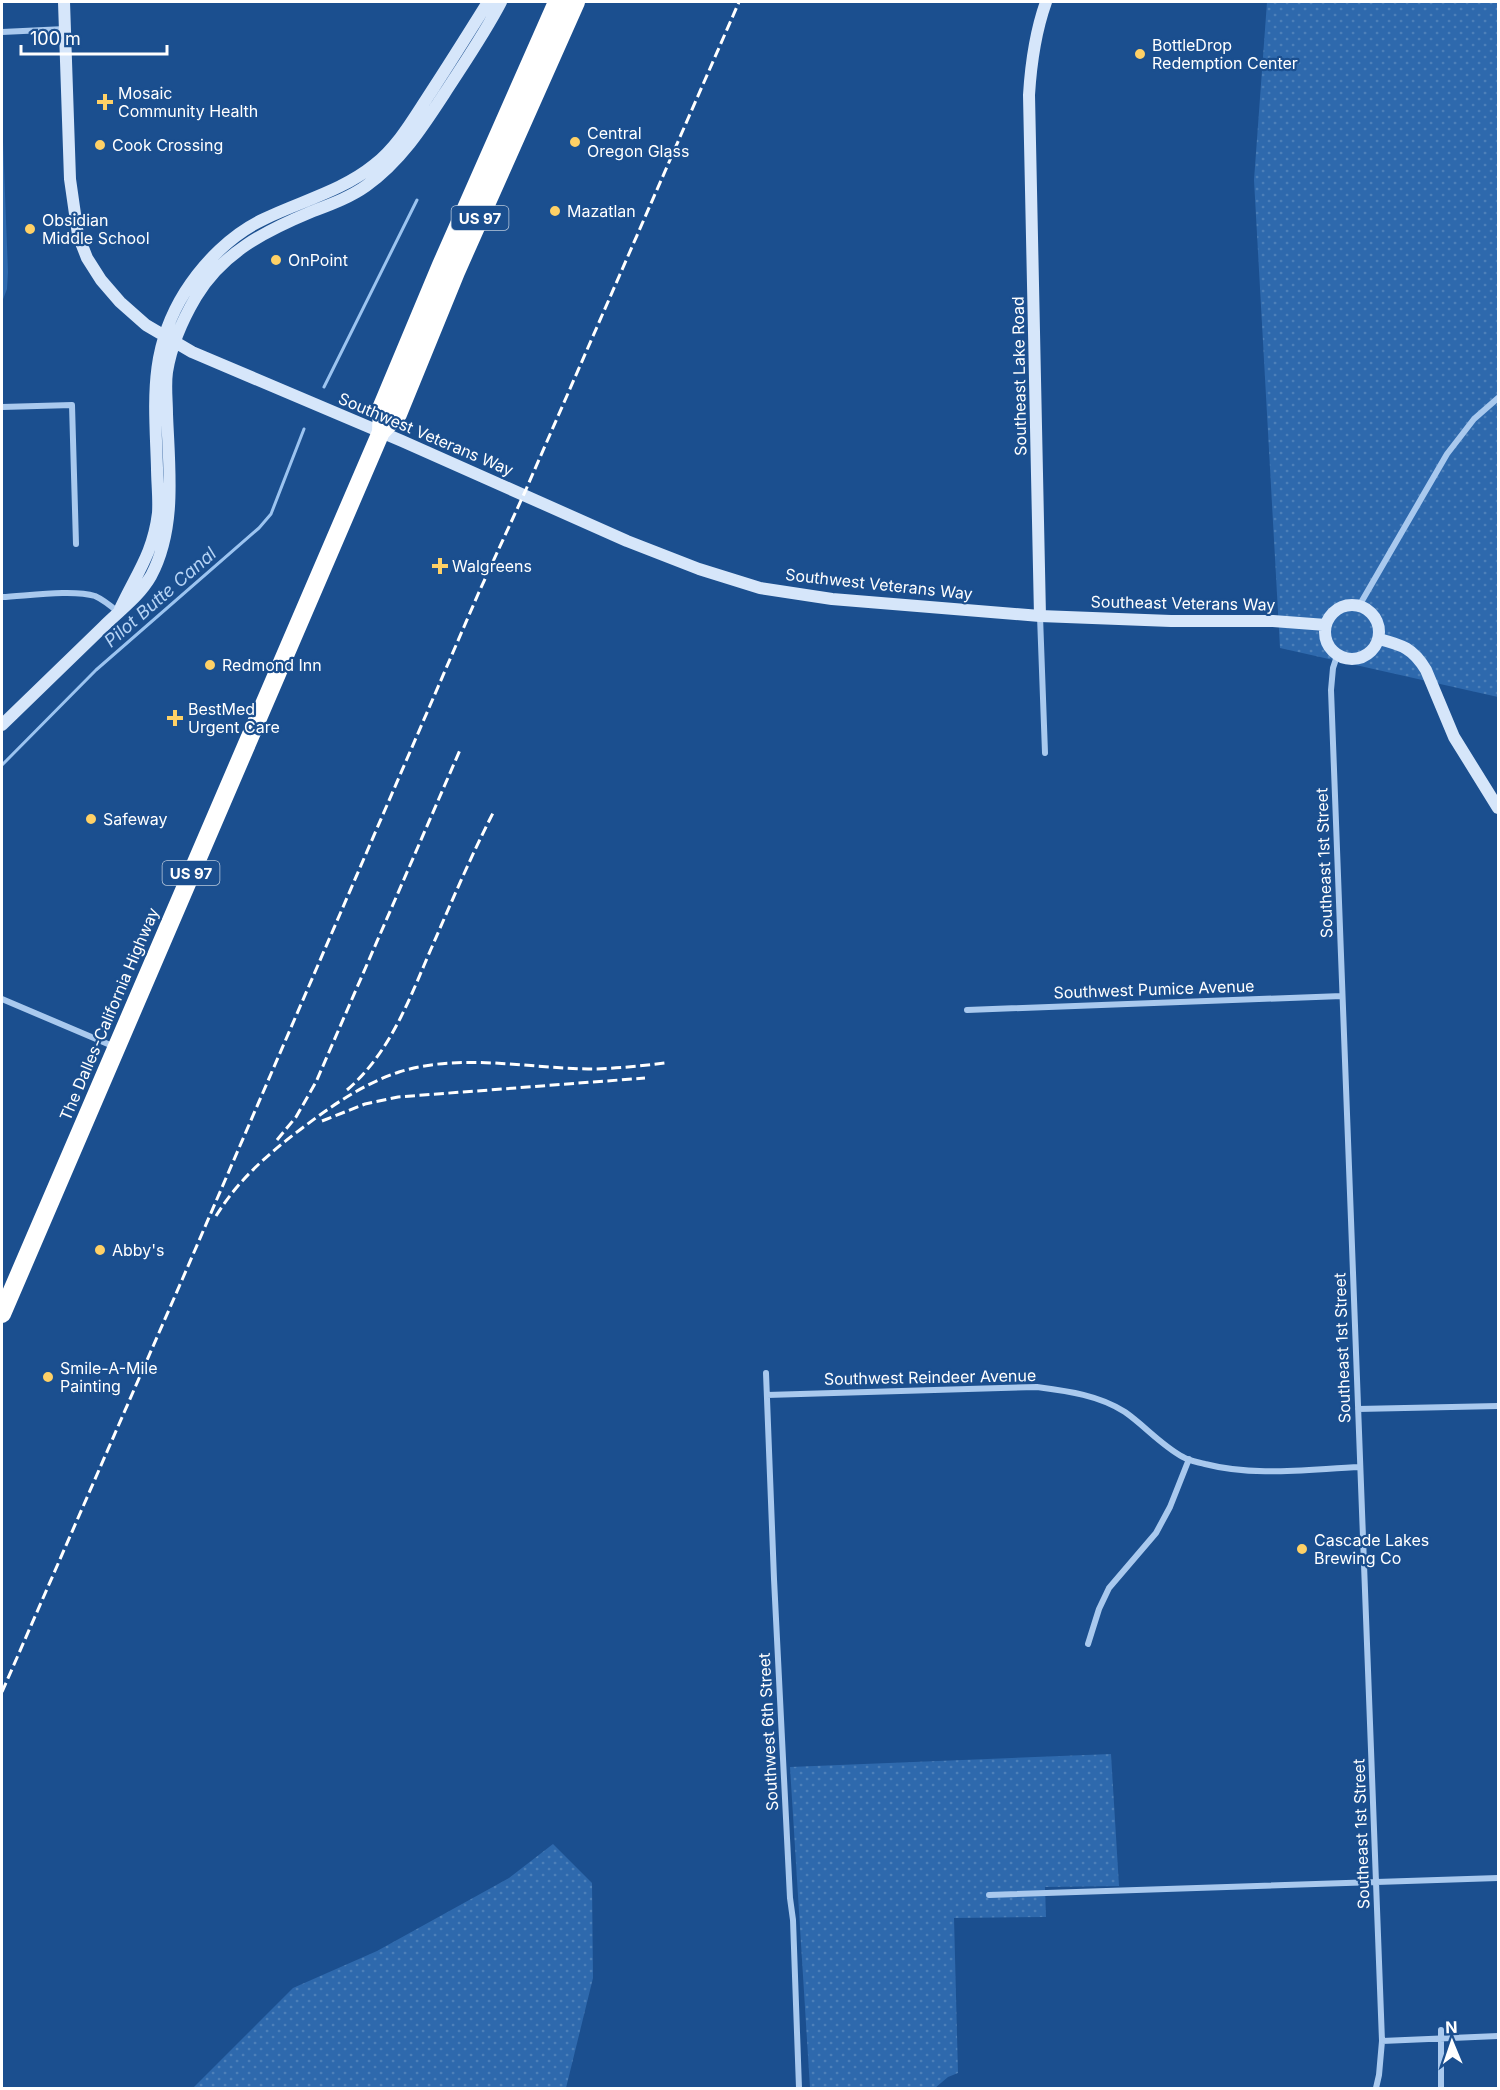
<svg xmlns="http://www.w3.org/2000/svg" width="1500" height="2090" viewBox="0 0 1500 2090" font-family="Inter,sans-serif">
  <style>
    .grass { fill: url(#grass-dots) }
    .park { fill: #2e69ad }
    .lines { fill: none; stroke-linecap: round; stroke-linejoin: round }
    .stream { stroke: #9cc4f0; stroke-width: 3 }
    .street { stroke: #a9c9ee; stroke-width: 6 }
    .secondary { stroke: #d6e6fa; stroke-width: 12 }
    .highway { stroke: #fff; stroke-width: 18 }
    .rail { stroke: #fff; stroke-width: 3; stroke-dasharray: 10 4.5; stroke-linecap: butt }
    .poi-dot { fill: #ffd166; stroke: #1b4f8f; stroke-width: 2 }
    .labels { text-anchor: middle; dominant-baseline: central; stroke-width: 4.5; stroke-linejoin: round; paint-order: stroke }
    .shield { fill: #1b4f8f; stroke: #bbcadd; stroke-width: 1.5 }
    .shield-label { font-size: 15px; font-weight: bold; fill: #fff }
    .poi-label { font-size: 16px; fill: #fff; stroke: #1b4f8f; text-anchor: start }
    .street-label { font-size: 16px; fill: #fff; stroke: #1b4f8f }
    .water-label { font-size: 18px; font-style: italic; fill: #b5d3f5; stroke: #1b4f8f }
  </style>
  <defs>
    <pattern id="grass-dots" width="8" height="8" patternUnits="userSpaceOnUse" patternTransform="scale(1.5)"><rect width="8" height="8" fill="#2e69ad"/><path d="M2 2h.1M6 6h.1" fill="none" stroke="#4d80b9" stroke-width="1.8" stroke-linecap="round"/></pattern>
  </defs>
  <rect width="100%" height="100%" fill="#1b4f8f"/>
  <path class="grass" d="M1267 2H1498V697L1280 648 1254 180Z
    M1111 1754 1119 1886 1045 1887 1046 1917 954 1918 958 2073 948 2077 935 2088H810L790 1767Z
    M553 1844 592 1883 593 1978 566 2088H193L293 1988 377 1951 509 1878Z"/>
  <path class="park" d="M2 115 8 272 7 289 2 302Z"/>
  <g class="lines">
    <path class="stream" d="M324 387 417 200
      M2 765 96 670 259 528 271 514 304 429"/>
    <path class="street" d="M2 32 65 29
      M2 407 72 405 76 544
      M2 597C26 596 73 589 95 596 104 600 111 606 118 612
      M1359 606 1447 454 1474 419 1498 398
      M1040 616 1045 753
      M1337 656 1333 668 1331 690 1382 2041 1379 2075 1376 2088
      M2 999 115 1047
      M967 1010 1342 996
      M766 1373 774 1579 790 1898 793 1920 799 2088
      M767 1395 1037 1387C1067 1391 1099 1395 1125 1412 1145 1426 1161 1445 1183 1457 1189 1461 1198 1462 1205 1464 1255 1477 1309 1469 1360 1467
      M1358 1409 1498 1406
      M1088 1644 1099 1609 1109 1588 1156 1533 1170 1507 1189 1459
      M989 1895 1498 1878
      M1441 2030V2088
      M1382 2041 1498 2036"/>
    <path class="secondary" d="M64 2 70 179 78 235 87 258 101 280 120 302 146 325 192 352 402 441 627 541 699 569 760 588 832 599 1040 616 1171 621H1273L1326 625
      M1325 632a27 27 0 1 1 54 0a27 27 0 1 1-54 0Z
      M120 609C136 574 153 554 158 513 159 498 157 482 157 468 155 402 148 351 185 292 204 262 232 234 264 219 301 201 342 191 374 165 397 147 412 121 427 98 448 66 468 34 488 2
      M1040 616 1029 95C1031 62 1035 33 1046 2
      M1379 639C1402 645 1413 648 1426 670L1454 737 1498 808
      M2 725C35 693 69 660 103 627 120 610 139 597 151 576 177 527 169 468 167 414 167 400 165 386 167 372 171 347 183 319 196 297 222 253 265 231 311 212 329 205 349 198 366 186 404 159 427 120 452 82 469 56 487 29 501 2"/>
    <path class="highway" d="M381 432 398 414 456 272 576 2
      M2 1314 381 432 382 406 441 265 557 2"/>
    <path class="rail" d="M347 1090C390 1053 409 1000 431 949 451 903 471 856 494 811
      M322 1121 365 1104 398 1097 645 1078
      M277 1140 296 1117 316 1082 460 750
      M216 1216C238 1180 268 1154 301 1129 331 1106 363 1084 399 1072 459 1053 527 1068 588 1069 614 1069 640 1066 665 1063
      M2 1692 182 1280 479 592 524 494 739 2"/>
  </g>
  <g class="poi-dot">
    <circle cx="1140" cy="54" r="6"/>
    <path d="M102 93h6v6h6v6h-6v6h-6v-6h-6v-6h6z"/>
    <circle cx="575" cy="142" r="6"/>
    <circle cx="100" cy="145" r="6"/>
    <circle cx="555" cy="211" r="6"/>
    <circle cx="30" cy="229" r="6"/>
    <circle cx="276" cy="260" r="6"/>
    <path d="M437 557h6v6h6v6h-6v6h-6v-6h-6v-6h6z"/>
    <circle cx="210" cy="665" r="6"/>
    <path d="M172 709h6v6h6v6h-6v6h-6v-6h-6v-6h6z"/>
    <circle cx="91" cy="819" r="6"/>
    <circle cx="100" cy="1250" r="6"/>
    <circle cx="48" cy="1377" r="6"/>
    <circle cx="1302" cy="1549" r="6"/>
  </g>
  <g class="labels">
    <g class="shield">
      <rect x="451.5" y="206" width="57" height="24" rx="4.5"/>
      <rect x="162.5" y="861" width="57" height="24" rx="4.5"/>
    </g>
    <g class="shield-label">
      <text x="480" y="218">US 97</text>
      <text x="191" y="873">US 97</text>
    </g>
    <g class="poi-label">
      <text x="1152" y="45">BottleDrop<tspan x="1152" dy="18">Redemption Center</tspan></text>
      <text x="118" y="93">Mosaic<tspan x="118" dy="18">Community Health</tspan></text>
      <text x="587" y="133">Central<tspan x="587" dy="18">Oregon Glass</tspan></text>
      <text x="112" y="145">Cook Crossing</text>
      <text x="567" y="211">Mazatlan</text>
      <text x="42" y="220">Obsidian<tspan x="42" dy="18">Middle School</tspan></text>
      <text x="288" y="260">OnPoint</text>
      <text x="452" y="566">Walgreens</text>
      <text x="222" y="665">Redmond Inn</text>
      <text x="188" y="709">BestMed<tspan x="188" dy="18">Urgent Care</tspan></text>
      <text x="103" y="819">Safeway</text>
      <text x="112" y="1250">Abby's</text>
      <text x="60" y="1368">Smile-A-Mile<tspan x="60" dy="18">Painting</tspan></text>
      <text x="1314" y="1540">Cascade Lakes<tspan x="1314" dy="18">Brewing Co</tspan></text>
    </g>
    <g class="street-label">
      <text transform="translate(1019 376) rotate(-91)">Southeast Lake Road</text>
      <text transform="translate(426 434) rotate(23)">Southwest Veterans Way</text>
      <text transform="translate(879 584) rotate(6)">Southwest Veterans Way</text>
      <text transform="translate(1183 603) rotate(1)">Southeast Veterans Way</text>
      <text transform="translate(1324 863) rotate(-92)">Southeast 1st Street</text>
      <text transform="translate(1154 989) rotate(-2)">Southwest Pumice Avenue</text>
      <text transform="translate(109 1014) rotate(-67)">The Dalles-California Highway</text>
      <text transform="translate(1342 1348) rotate(-92)">Southeast 1st Street</text>
      <text transform="translate(930 1377) rotate(-1)">Southwest Reindeer Avenue</text>
      <text transform="translate(768 1732) rotate(-93)">Southwest 6th Street</text>
      <text transform="translate(1361 1834) rotate(-92)">Southeast 1st Street</text>
    </g>
    <g class="water-label">
      <text transform="translate(160 597) rotate(-41)">Pilot Butte Canal</text>
    </g>
  </g>
  <rect width="1500" height="2090" fill="none" stroke="#ffffff" stroke-width="6"/>
  <g transform="translate(1452 2042) rotate(358)" stroke="#1b4f8f" stroke-width="4.5" paint-order="stroke">
  <path d="M0-4.5L10 22L0 15L-10 22Z" fill="#ffffff"/>
  <text y="-9" font-size="16" font-weight="bold" text-anchor="middle" fill="#ffffff">N</text>
  </g>
  <path d="M21 45v9h146v-9" fill="none" stroke="#ffffff" stroke-width="3"/>
  <text x="30" y="45" font-size="18" fill="#ffffff" stroke="#1b4f8f" stroke-width="4.5" paint-order="stroke">100 m</text>
</svg>
